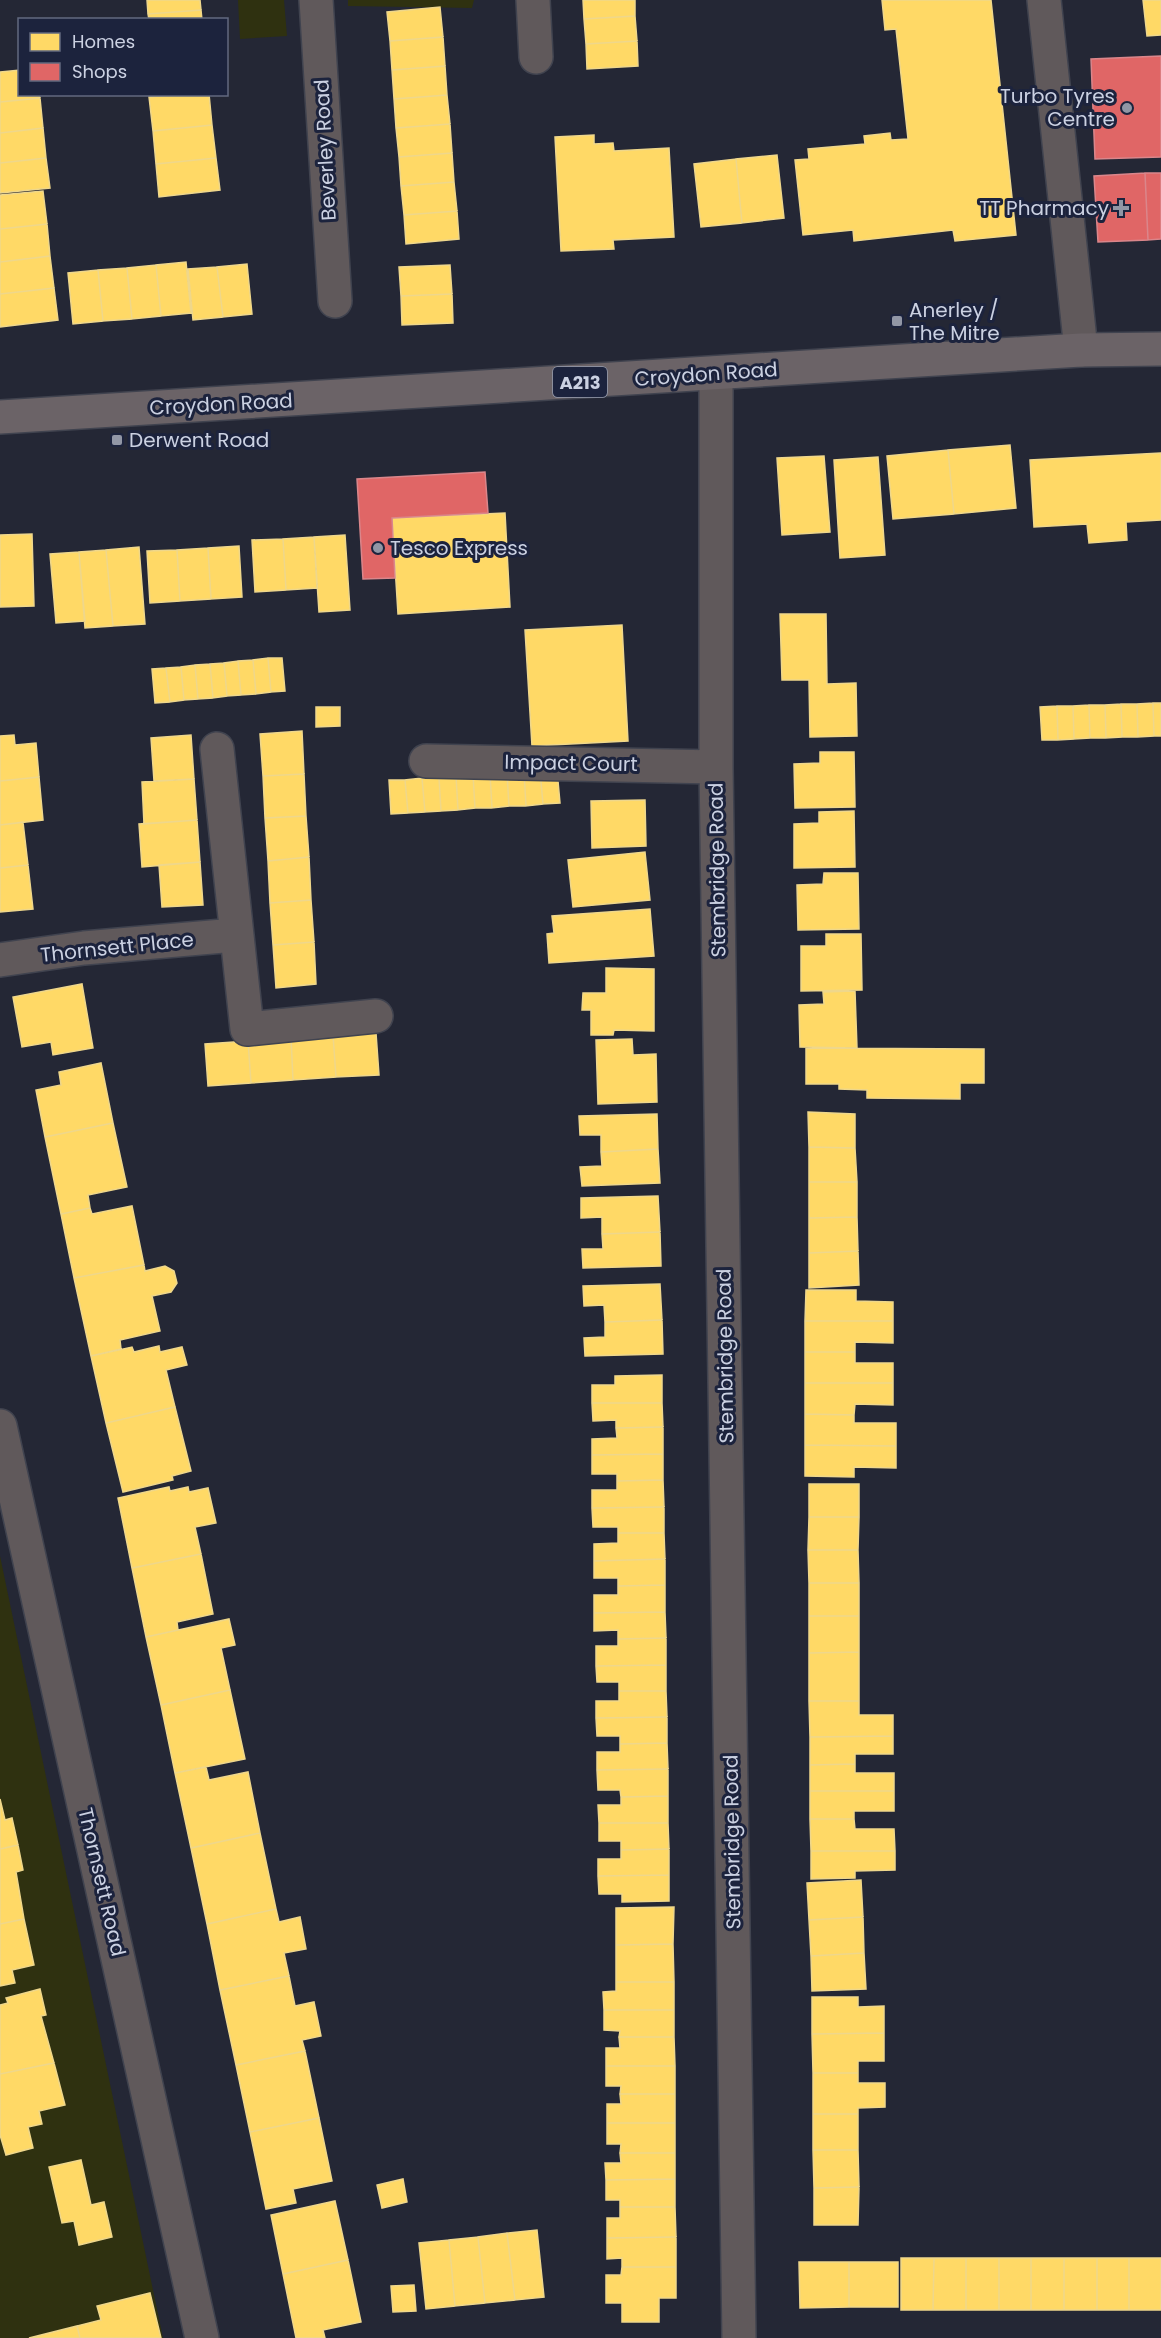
<svg xmlns="http://www.w3.org/2000/svg" width="1161" height="2338" viewBox="0 0 1161 2338" font-family="Poppins,sans-serif">
  <style>
    .green { fill: #2f3110 }
    .homes { fill: #ffd966; stroke: #efd78b; stroke-width: 1.5 }
    .shops { fill: #e06666; stroke: #da868b; stroke-width: 1.5 }
    .lines { fill: none; stroke-linecap: round; stroke-linejoin: round }
    .street-casing { stroke: #40434f; stroke-width: 36 }
    .primary-casing { stroke: #40434f; stroke-width: 36 }
    .street { stroke: #60595b; stroke-width: 33 }
    .primary { stroke: #6b6367; stroke-width: 33 }
    .poi-dot { fill: #9196a5; stroke: #1c233d; stroke-width: 2 }
    .labels { text-anchor: middle; dominant-baseline: central; stroke-width: 6; stroke-linejoin: round; paint-order: stroke }
    .shield { fill: #1c233d; stroke: #969db0; stroke-width: 1.5 }
    .shield-label { font-size: 18px; font-weight: bold; fill: #cbd1e2 }
    .poi-label { font-size: 20px; fill: #cbd1e2; stroke: #1c233d; text-anchor: start }
    .street-label { font-size: 20px; fill: #cbd1e2; stroke: #1c233d }
  </style>
  <rect width="100%" height="100%" fill="#242735"/>
  <path class="green" d="M238 0H284L287 36 240 39Z
    M348 0H474L472 8 348 6Z
    M0 1556 163 2338H0Z"/>
  <path class="homes" d="M147 0H200L201 10 148 14Z
    M583 0H635V16L584 19Z
    M882 0H991L1016 235 955 241 953 230 854 241 853 230 803 235 795 160 809 159 808 149 865 144 864 136 890 133 891 140 908 139 896 29 885 30Z
    M1143 0H1161V35L1147 36Z
    M440 7 443 37 390 41 387 12Z
    M201 10 202 20H149L148 14Z
    M635 16 637 41 586 44 584 19Z
    M443 37 445 66 392 70 390 41Z
    M637 41 638 66 587 69 586 44Z
    M445 66 447 95 394 99 392 70Z
    M20 70V94H39L40 98 0 102V72Z
    M182 94H209L212 125 153 131 149 97Z
    M447 95 450 124 396 128 394 99Z
    M40 98 43 128 0 133V102Z
    M450 124 452 153 399 157 396 128Z
    M212 125 216 158 156 164 153 131Z
    M43 128 46 158 0 163V133Z
    M594 135V144L613 143 614 151 669 148 674 237 613 240 614 249 561 251 555 137Z
    M452 153 454 182 401 186 399 157Z
    M777 155 784 218 742 223 736 159Z
    M46 158 50 188 0 193V163Z
    M216 158 220 190 159 197 156 164Z
    M736 159 742 223 701 227 694 164Z
    M454 182 457 211 404 215 401 186Z
    M43 191 47 224 0 229V195Z
    M457 211 459 239 406 244 404 215Z
    M47 224 50 256 0 262V229Z
    M50 256 54 288 0 294V262Z
    M186 262 191 313 161 316 156 265Z
    M247 264 252 314 223 317 217 267Z
    M156 265 161 316 132 319 127 268Z
    M450 265 452 294 401 296 399 267Z
    M217 267 223 317 193 320 188 269Z
    M127 268 132 319 103 321 98 270Z
    M98 270 103 321 73 324 68 273Z
    M54 288 58 320 0 327V294Z
    M452 294 453 323 402 325 401 296Z
    M1010 445 1016 508 954 514 948 450Z
    M948 450 954 514 893 519 887 456Z
    M1161 453V520L1126 522 1127 540 1089 543 1087 524 1034 527 1030 460Z
    M824 456 830 532 782 535 777 458Z
    M878 457 885 555 840 558 834 460Z
    M505 513 510 607 398 614 392 518Z
    M32 534 34 606 0 607V535Z
    M345 535 350 610 319 612 314 537Z
    M314 537 317 588 286 590 283 539Z
    M283 539 286 590 255 592 252 540Z
    M239 546 242 597 211 599 208 548Z
    M139 547 145 624 113 626 106 550Z
    M208 548 211 599 180 601 177 550Z
    M106 550 113 626 85 628 79 552Z
    M177 550 180 601 150 603 147 551Z
    M79 552 85 621 56 623 50 554Z
    M780 614H826L827 684 856 683 857 736 810 737 809 680H782Z
    M622 625 628 741 532 746 525 630Z
    M268 658H282L285 691 271 692Z
    M268 658 271 692 256 694 253 660Z
    M253 660 256 694 241 695 238 661Z
    M238 661 241 695 227 696 224 663Z
    M224 663 227 696 213 698 210 664Z
    M210 664 213 698 198 699 195 665Z
    M195 665 198 699 184 700 181 667Z
    M181 667 184 700 170 702 166 668Z
    M166 668 170 702 155 703 152 669Z
    M1153 703H1161V736H1154Z
    M1153 703 1154 736 1138 737 1137 704Z
    M1121 704H1137L1138 737H1122Z
    M1121 704 1122 737 1106 738 1105 705Z
    M1089 705H1105L1106 738H1090Z
    M1089 705 1090 738 1074 739 1073 706Z
    M1057 706H1073L1074 739 1058 740Z
    M1057 706 1058 740H1042L1040 707Z
    M316 707H340V726L316 727Z
    M302 731 304 774 263 776 260 734Z
    M14 735 15 745 36 743 39 777 0 781V736Z
    M191 735 194 779 154 781 151 738Z
    M820 752H854L855 807 795 808 794 764 820 763Z
    M557 770 560 803 543 804 540 771Z
    M540 771 543 804 526 806 524 772Z
    M524 772 526 806H509L507 773Z
    M507 773 509 806 492 808 490 774Z
    M304 774 306 816 265 818 263 776Z
    M490 774 492 808H475L473 775Z
    M473 775 475 808 458 810 456 776Z
    M456 776 458 810 441 811 439 778Z
    M39 777 43 820 0 825V781Z
    M422 778H439L441 811 425 812Z
    M422 778 425 812 408 813 405 780Z
    M194 779 197 820 144 824 142 782Z
    M389 780H405L408 813 391 814Z
    M645 800 646 846 592 848 591 801Z
    M854 811 855 867 794 868V824L819 823V812Z
    M306 816 309 857 268 861 265 818Z
    M197 820 200 862 142 867 139 824Z
    M23 822 28 865 0 868V825Z
    M645 852 650 900 573 907 568 860Z
    M309 857 311 900 270 903 268 861Z
    M200 862 203 905 162 907 159 865Z
    M28 865 33 909 0 912V868Z
    M824 873H858L859 929 798 930 797 885 823 884Z
    M311 900 314 942 273 945 270 903Z
    M650 909 654 956 549 963 547 934 554 933 552 916Z
    M826 934H861L862 990 801 991V946H826Z
    M314 942 316 984 276 988 273 945Z
    M606 968 654 969V1031L614 1030 613 1035H591V1010H582L583 993H606Z
    M82 984 93 1048 53 1055 51 1042 22 1047 13 997Z
    M855 991 857 1048 800 1047 799 1005 824 1004 823 992Z
    M376 1033 379 1075 336 1077 333 1035Z
    M333 1035 336 1077 293 1080 291 1038Z
    M291 1038 293 1080 251 1083 248 1041Z
    M632 1039 633 1055 656 1054 657 1102 598 1104 596 1040Z
    M248 1041 251 1083 208 1086 205 1044Z
    M806 1048 984 1049V1083H960V1099L867 1098V1090L839 1089V1084H806Z
    M101 1063 113 1123 45 1137 36 1090 61 1085 59 1072Z
    M808 1112 855 1114V1148L809 1147Z
    M657 1114 658 1149 601 1152V1135H580L579 1116Z
    M113 1123 127 1187 88 1195 90 1208 61 1214 45 1137Z
    M809 1147 855 1148 857 1182H809Z
    M658 1149 660 1183 582 1186 580 1167 602 1166 601 1152Z
    M809 1182H857V1217L809 1218Z
    M658 1196 660 1232 602 1234V1217L581 1218V1198Z
    M132 1206 144 1265 74 1278 61 1214 90 1208 92 1214Z
    M857 1217 858 1251 809 1253V1218Z
    M660 1232 661 1266 583 1268 582 1249H603L602 1234Z
    M858 1251 859 1285 809 1288V1253Z
    M144 1265 145 1271 165 1266 174 1271 177 1283 171 1292 152 1296 160 1331 120 1340 121 1349 91 1356 74 1278Z
    M660 1284 662 1320 605 1322 604 1305 584 1306 583 1286Z
    M806 1290H856V1301L893 1302V1321H805Z
    M662 1320 663 1354 585 1356 584 1338 605 1337V1322Z
    M805 1321H893V1343L855 1342V1352H805Z
    M159 1346 160 1352 182 1347 187 1365 166 1370 175 1407 106 1423 91 1356 132 1347 134 1352Z
    M805 1352H855V1363H893V1383H805Z
    M662 1375V1403H592V1385H615V1376Z
    M805 1383H893V1405L855 1404 854 1415 805 1414Z
    M592 1403H662L663 1427 616 1428V1420L593 1421Z
    M175 1407 191 1471 172 1476 173 1480 123 1492 106 1423Z
    M805 1414 854 1415V1423H896V1446L805 1445Z
    M663 1427V1454L592 1455V1439L617 1438 616 1428Z
    M805 1445 896 1446V1468L854 1467V1477L805 1476Z
    M663 1454V1480L617 1481V1474H592V1455Z
    M663 1480 664 1507 592 1508V1490H617V1481Z
    M809 1484H859V1517H809Z
    M169 1487 170 1491 188 1487 189 1492 208 1488 216 1523 195 1527 201 1554 132 1568 118 1498Z
    M664 1507V1533H618V1527H593L592 1508Z
    M809 1517H859L858 1550H808Z
    M618 1533H664L665 1559 594 1561V1544L618 1543Z
    M808 1550H858L859 1583H809Z
    M201 1554 213 1614 177 1622 178 1630 146 1637 132 1568Z
    M665 1559V1585L618 1586V1578H594V1561Z
    M809 1583H859V1616H809Z
    M665 1585V1612L594 1613V1595H618V1586Z
    M665 1612 666 1638 618 1639V1630L594 1631V1613Z
    M809 1616H859V1652L809 1653Z
    M229 1619 235 1645 221 1648 230 1690 161 1705 146 1637Z
    M666 1638V1665L596 1666V1646H618V1639Z
    M859 1652V1701H809V1653Z
    M666 1665V1691H619V1682H597L596 1666Z
    M230 1690 245 1759 175 1773 161 1705Z
    M619 1691H666L667 1717 596 1718V1701H619Z
    M809 1701H859V1715H893V1736L810 1737Z
    M667 1717V1743L620 1744V1736H597L596 1718Z
    M893 1736V1754H855V1764L810 1765V1737Z
    M667 1743 668 1769 597 1770V1752H620V1744Z
    M855 1764V1773H894V1791H810V1765Z
    M206 1767 209 1780 248 1772 260 1833 191 1848 175 1773Z
    M668 1769V1796L621 1797 620 1790H598L597 1770Z
    M810 1791H894V1811H854V1819H810Z
    M668 1796V1823H599L598 1805H621V1797Z
    M0 1799 5 1820 12 1818 18 1845 0 1849Z
    M810 1819H854L855 1829H894L895 1851H811Z
    M599 1823H668L669 1849 621 1850V1841H599Z
    M260 1833 276 1909 207 1924 191 1848Z
    M18 1845 23 1870 16 1872 24 1919 0 1924V1849Z
    M669 1849V1875L598 1876V1859H621V1850Z
    M811 1851H895V1870L855 1871V1878L811 1879Z
    M669 1875V1901L622 1902V1894H599L598 1876Z
    M861 1880 863 1917 809 1920 807 1883Z
    M674 1907 673 1944 616 1945V1908Z
    M276 1909 279 1922 300 1917 306 1949 284 1953 289 1976 220 1990 207 1924Z
    M863 1917 864 1953 811 1956 809 1920Z
    M24 1919 34 1965 12 1970 15 1983 0 1986V1924Z
    M673 1944 674 1982H616V1945Z
    M864 1953 866 1989 812 1991 811 1956Z
    M289 1976 295 2006 314 2002 321 2036 302 2040 305 2051 236 2065 220 1990Z
    M616 1982H674V2010H604L603 1992 616 1991Z
    M40 1989 46 2015 41 2016 54 2063 0 2074V2005L8 2003 6 1998Z
    M812 1997H858V2007L884 2006V2033L812 2034Z
    M604 2010H674V2037H619L620 2031 604 2030Z
    M884 2033V2061H858V2073H813L812 2034Z
    M619 2037H674L675 2066H606V2048H620Z
    M305 2051 319 2118 250 2132 236 2065Z
    M54 2063 65 2105 39 2111 42 2124 28 2127 33 2148 6 2155 0 2135V2074Z
    M606 2066H675V2094H620L621 2086H606Z
    M813 2073H858V2083H885V2107L858 2108V2114H813Z
    M620 2094H675V2123H607V2104H621Z
    M813 2114H858V2150H813Z
    M319 2118 332 2181 293 2189 296 2203 266 2209 250 2132Z
    M607 2123H675V2153H620L621 2144H607Z
    M813 2150H858L859 2187 814 2188Z
    M620 2153H675V2179L606 2180 605 2163H621Z
    M81 2160 91 2205 104 2202 112 2237 79 2245 74 2221 62 2223 49 2167Z
    M403 2179 407 2202 382 2208 377 2185Z
    M675 2179V2207H620V2200H606V2180Z
    M859 2187 858 2225H814V2188Z
    M335 2201 348 2260 283 2274 271 2215Z
    M620 2207H675L676 2237 607 2238V2218H620Z
    M537 2230 544 2297 515 2300 507 2233Z
    M507 2233 515 2300 485 2303 478 2237Z
    M478 2237 485 2303 455 2306 449 2240Z
    M676 2237V2267H622V2258L607 2259V2238Z
    M449 2240 455 2306 426 2309 419 2243Z
    M901 2258H934L933 2310H901Z
    M934 2258H966V2310H933Z
    M966 2258H999V2310H966Z
    M999 2258H1031V2310H999Z
    M1031 2258H1064V2310H1031Z
    M1064 2258H1097V2310H1064Z
    M1097 2258H1129V2310H1097Z
    M1129 2258H1161V2310H1129Z
    M348 2260 361 2322 323 2330 325 2338H296L283 2274Z
    M799 2262H849V2307L800 2308Z
    M849 2262H898V2307H849Z
    M622 2267H676V2298H659V2322H622V2303H606V2275H621Z
    M414 2285 416 2311 393 2312 391 2286Z
    M150 2293 161 2338H80L77 2326 101 2320 97 2306Z
    M77 2326 80 2338H29Z"/>
  <path class="shops" d="M1161 56V157L1095 159 1091 59Z
    M1145 173H1161V239L1148 240Z
    M1145 173 1148 240 1098 242 1094 176Z
    M485 472 488 513 392 518 395 578 363 579 357 479Z"/>
  <g class="lines">
    <defs>
      <path id="street" d="M316 0 335 301
        M533 0 536 57
        M1044 0 1081 350
        M716 373V767L739 2338
        M217 749 247 1029 376 1016
        M426 761 716 767
        M0 960 84 948 235 935
        M0 1426 202 2338"/>
      <path id="primary" d="M0 417 1081 350 1161 349"/>
    </defs>
    <use href="#street" class="street-casing"/>
    <use href="#primary" class="primary-casing"/>
    <use href="#street" class="street"/>
    <use href="#primary" class="primary"/>
  </g>
  <g class="poi-dot">
    <circle cx="1127" cy="108" r="6"/>
    <path d="M1118 199h6v6h6v6h-6v6h-6v-6h-6v-6h6z"/>
    <rect x="891" y="315" width="12" height="12" rx="3"/>
    <rect x="111" y="434" width="12" height="12" rx="3"/>
    <circle cx="378" cy="548" r="6"/>
  </g>
  <g class="labels">
    <rect class="shield" x="553" y="367" width="54" height="30" rx="4.5"/>
    <g class="shield-label">
      <text x="580" y="382">A213</text>
    </g>
    <g class="poi-label">
      <text x="1115" y="96" text-anchor="end">Turbo Tyres<tspan x="1115" dy="23">Centre</tspan></text>
      <text x="1109" y="208" text-anchor="end">TT Pharmacy</text>
      <text x="909" y="310">Anerley /<tspan x="909" dy="23">The Mitre</tspan></text>
      <text x="129" y="440">Derwent Road</text>
      <text x="390" y="548">Tesco Express</text>
    </g>
    <g class="street-label">
      <text transform="translate(325 150) rotate(-93)">Beverley Road</text>
      <text transform="translate(706 374) rotate(-4)">Croydon Road</text>
      <text transform="translate(221 404) rotate(-3)">Croydon Road</text>
      <text transform="translate(571 763) rotate(1)">Impact Court</text>
      <text transform="translate(717 870) rotate(-91)">Stembridge Road</text>
      <text transform="translate(117 947) rotate(-6)">Thornsett Place</text>
      <text transform="translate(725 1356) rotate(-91)">Stembridge Road</text>
      <text transform="translate(732 1842) rotate(-91)">Stembridge Road</text>
      <text transform="translate(102 1882) rotate(77)">Thornsett Road</text>
    </g>
  </g>
  <rect x="18" y="18" width="210" height="78" fill="#1c233d" stroke="#62697f" stroke-width="1.5"/>
  <rect x="30" y="33" width="30" height="18" fill="#ffd966" stroke="#62697f" stroke-width="1.5"/>
  <text x="72" y="48" font-size="18" fill="#cbd1e2">Homes</text>
  <rect x="30" y="63" width="30" height="18" fill="#e06666" stroke="#62697f" stroke-width="1.5"/>
  <text x="72" y="78" font-size="18" fill="#cbd1e2">Shops</text>
</svg>
